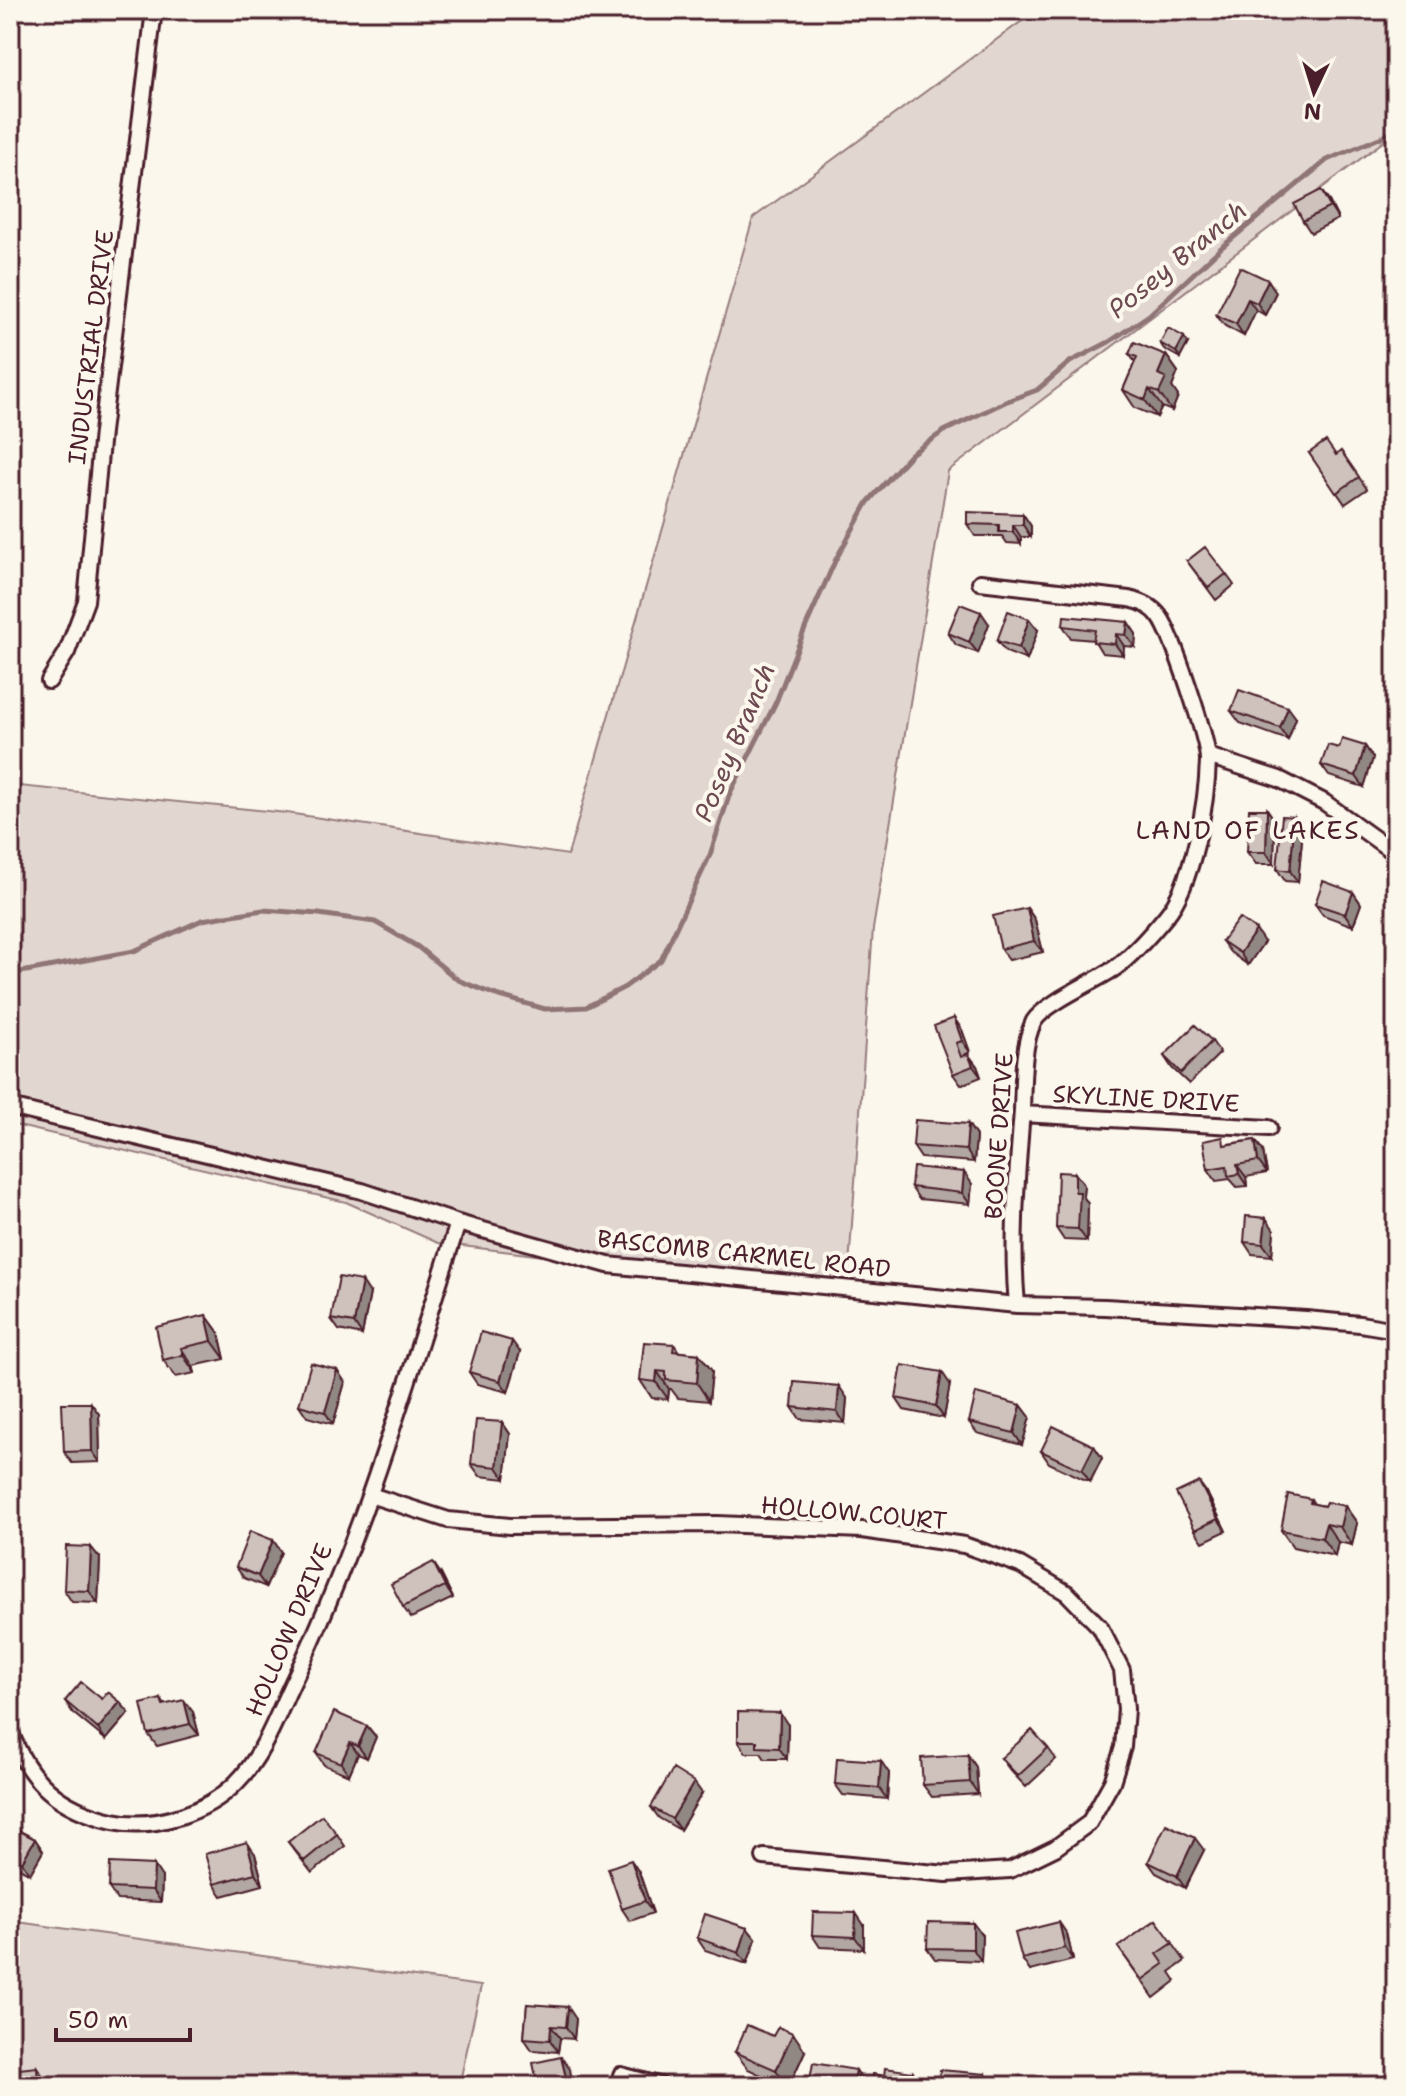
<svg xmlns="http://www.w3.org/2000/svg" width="1406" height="2096" viewBox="0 0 1406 2096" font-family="'Shantell Sans',sans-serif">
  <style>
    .green { fill: #e2d7d0; stroke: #967b7e; stroke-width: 2 }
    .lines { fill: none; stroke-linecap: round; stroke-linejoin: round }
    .stream { stroke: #907477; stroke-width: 5 }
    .minor-casing { stroke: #4a1f2b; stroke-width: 20 }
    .minor { stroke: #fbf7ec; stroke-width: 14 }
    .wall { fill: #b2a7a2; stroke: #4a1f2b; stroke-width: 2 }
    .shaded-wall { fill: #918884; stroke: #4a1f2b; stroke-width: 2 }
    .building { fill: #cfc2bc; stroke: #4a1f2b; stroke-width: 2 }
    .labels { text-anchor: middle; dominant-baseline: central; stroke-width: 8; stroke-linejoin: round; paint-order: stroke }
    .street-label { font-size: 24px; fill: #4a1f2b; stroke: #fbf7ec }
    .water-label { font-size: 26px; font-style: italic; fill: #6d4a51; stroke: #fbf7ec }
    .neighbourhood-label { font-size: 26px; letter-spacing: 2px; fill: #4a1f2b; stroke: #fbf7ec }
  </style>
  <rect width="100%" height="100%" fill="#fbf7ec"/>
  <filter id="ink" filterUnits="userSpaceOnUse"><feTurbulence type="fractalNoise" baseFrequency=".0125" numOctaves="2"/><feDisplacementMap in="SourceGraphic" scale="16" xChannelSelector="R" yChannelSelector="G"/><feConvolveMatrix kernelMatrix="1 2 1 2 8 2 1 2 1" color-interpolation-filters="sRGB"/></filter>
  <g filter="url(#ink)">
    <path class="green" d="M1037 10H1396V135H1392L948 471 873 929 847 1294 438 1243 346 1202 10 1124V785L287 813 568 855 753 218Z
      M10 1921 481 1986 459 2086H10Z"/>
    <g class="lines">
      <path class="stream" d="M10 974 134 951 202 920 263 910 319 914 375 922 418 947 458 980 493 994 545 1009 586 1007 625 987 661 960 710 855 730 793 776 702 806 626 836 559 868 502 911 454 944 431 1005 402 1037 390 1070 362 1109 342 1149 315 1222 247 1327 160 1396 131"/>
      <defs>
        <path id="minor" d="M980 582 1129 599C1142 602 1152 606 1160 617 1172 633 1208 740 1208 760 1207 802 1193 884 1166 916 1152 933 1133 955 1115 968 1096 981 1045 1003 1034 1021 1022 1044 1023 1085 1022 1111 1017 1176 1011 1240 1017 1305
          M49 681 67 652 86 601 102 432 154 10
          M1208 756 1279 779 1324 802 1396 854
          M10 1107 362 1191 458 1223 608 1265 1017 1305 1105 1307 1306 1319 1360 1324 1396 1330
          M1022 1114 1269 1128
          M370 1495 448 1520 510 1526 717 1524 862 1530 964 1545 1020 1565 1067 1593 1100 1627 1122 1670 1126 1709 1123 1747 1112 1782 1089 1823 1055 1848 1010 1870 947 1874 764 1857
          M10 1730C28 1782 60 1809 113 1821 154 1830 206 1813 236 1783 263 1756 276 1718 292 1684 363 1537 408 1378 458 1223
          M621 2075 662 2086"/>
      </defs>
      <use href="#minor" class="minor-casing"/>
      <use href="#minor" class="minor"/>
    </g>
    <path class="wall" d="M1329 201 1338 219 1311 233 1303 221Z
      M1268 280 1276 292 1265 315 1256 310 1244 336 1225 326 1216 315Z
      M1160 343H1188L1180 358 1164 349Z
      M1129 354 1166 355 1178 372 1172 387 1178 396 1172 411 1162 407 1157 417 1135 408 1123 390 1135 362Z
      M1341 451 1367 489 1345 504 1309 453 1336 455Z
      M1023 514 1031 526V537H1021V544L1007 543 1002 536H975L967 524Z
      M1187 561 1226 574 1234 585 1216 600Z
      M1128 622 1136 634 1135 647 1124 646 1123 655 1102 653 1094 640 1071 638 1063 626Z
      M989 624 978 653 956 645 948 633Z
      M1038 630 1027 660 1006 652 997 641Z
      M1231 711 1296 718 1288 740 1240 723Z
      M1365 746 1373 758 1364 787 1329 776 1321 765 1339 748Z
      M1267 809 1275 821 1274 864H1256L1247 852Z
      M1303 829 1298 882 1285 881 1277 869Z
      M1353 892 1361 904 1353 926 1323 915 1315 904Z
      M1027 908 1035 920 1043 952 1009 960 1001 949Z
      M1222 941 1264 942 1248 965 1230 952Z
      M954 1018 962 1030 970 1052 964 1055V1056L968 1054 977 1066 981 1077 961 1085 953 1074Z
      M1212 1041 1220 1053 1189 1084 1172 1068 1164 1056Z
      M968 1124 976 1136 974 1162 921 1158 913 1146Z
      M1255 1140 1263 1151 1267 1173 1246 1177 1247 1186 1237 1187 1230 1179 1216 1181 1208 1169 1228 1144Z
      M972 1184 970 1204 919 1199 911 1187Z
      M1084 1185 1083 1196 1088 1204 1087 1241 1064 1240 1056 1228Z
      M1274 1230 1272 1256 1252 1254 1244 1242Z
      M370 1293 362 1335 339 1330 331 1319Z
      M206 1315 219 1333 225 1359 193 1366 195 1373 176 1377 163 1360Z
      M674 1344 679 1352 699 1354 712 1371 709 1401 678 1398 671 1389H669L668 1399 652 1398 640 1380Z
      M520 1352 508 1392 477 1384 469 1372Z
      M345 1382 333 1424 307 1417 299 1405Z
      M950 1384 944 1418 904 1410 896 1398Z
      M847 1398 845 1423 800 1419 792 1407Z
      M91 1403 99 1414 100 1462 72 1463 64 1452Z
      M1021 1405 1030 1417 1022 1445 977 1433 969 1422Z
      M502 1422 510 1434 505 1479 480 1476 471 1464Z
      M1094 1446 1102 1458 1090 1482 1049 1463 1041 1451Z
      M1207 1493 1226 1531 1203 1542 1195 1530Z
      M1311 1499 1314 1504 1324 1506H1345L1357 1523 1352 1545 1338 1542 1335 1556 1293 1547 1281 1530Z
      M273 1540 281 1552 266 1587 244 1578 236 1567Z
      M100 1558 98 1603 72 1602 64 1590Z
      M441 1574 453 1598 411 1618 403 1607Z
      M102 1699 129 1713 106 1740 73 1713 65 1701Z
      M161 1699 165 1705 193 1712 199 1735 157 1746 148 1734Z
      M788 1725 787 1759H765L761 1753H746L738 1741Z
      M367 1726 376 1737 367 1758 358 1754 349 1775 324 1765 316 1753Z
      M1048 1748 1056 1759 1026 1787 1010 1770 1001 1758Z
      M968 1755 976 1767 978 1794 932 1797 923 1785Z
      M889 1773 887 1799 843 1795 835 1784Z
      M702 1793 680 1830 659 1818 651 1807Z
      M10 1826 35 1839 43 1851 30 1874 10 1863Z
      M337 1834 345 1846 312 1873 288 1842Z
      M1204 1850 1185 1888 1156 1873 1148 1862Z
      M255 1854 263 1885 222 1896 214 1884Z
      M639 1872 653 1913 630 1921 622 1909Z
      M162 1877 161 1902 117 1900 109 1888Z
      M1156 1920 1185 1961 1170 1972 1176 1981 1154 1998 1118 1947Z
      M864 1925V1949L820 1947 812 1935Z
      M1067 1934 1073 1960 1030 1971 1022 1959Z
      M982 1935 981 1961 935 1959 927 1948Z
      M697 1938 756 1939 747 1964 705 1950Z
      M527 2004 576 2019 574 2039 560 2038 558 2052 532 2050 524 2038Z
      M805 2051 789 2086H785L748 2069 735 2052Z"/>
    <path class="shaded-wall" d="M1321 190 1329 201 1338 219 1330 207Z
      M1268 280 1276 292 1265 315 1257 303Z
      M1248 299 1256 310 1244 336 1236 324Z
      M1184 337 1188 343 1180 358 1176 352Z
      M1166 355 1178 372 1172 387 1178 396 1172 411 1159 393 1158 374Z
      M1149 389 1162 407 1157 417 1145 400Z
      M1023 514 1031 526V537L1023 525Z
      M1013 525 1021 537V544L1013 532Z
      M981 612 989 624 978 653 969 642Z
      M1029 619 1038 630 1027 660 1019 648Z
      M1128 622 1136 634 1135 647 1126 635Z
      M1116 634 1124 646 1123 655 1115 644Z
      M1288 707 1296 718 1288 740 1280 728Z
      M1365 746 1373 758 1364 787 1356 776Z
      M1267 809 1275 821 1274 864 1266 852Z
      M1295 817 1303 829 1298 882 1290 871Z
      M1353 892 1361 904 1353 926 1345 914Z
      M1027 908 1035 920 1043 952 1034 941Z
      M1256 930 1264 942 1248 965 1240 953Z
      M954 1018 962 1030 970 1052 962 1041Z
      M968 1054 977 1066 981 1077 973 1066Z
      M968 1124 976 1136 974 1162 966 1150Z
      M1255 1140 1263 1151 1267 1173 1258 1161Z
      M1237 1165 1246 1177 1247 1186 1239 1174Z
      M964 1172 972 1184 970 1204 962 1193Z
      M1075 1173 1084 1185 1083 1196 1088 1204 1087 1241 1078 1229 1075 1192Z
      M1266 1218 1274 1230 1272 1256 1263 1244Z
      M362 1281 370 1293 362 1335 354 1323Z
      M206 1315 219 1333 225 1359 212 1341Z
      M512 1341 520 1352 508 1392 500 1381Z
      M181 1348 193 1366 195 1373 183 1355Z
      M699 1354 712 1371 709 1401 697 1383Z
      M337 1370 345 1382 333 1424 325 1412Z
      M657 1371 669 1389 668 1399 656 1382Z
      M942 1372 950 1384 944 1418 936 1406Z
      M839 1386 847 1398 845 1423 837 1412Z
      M91 1403 99 1414 100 1462 92 1451Z
      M1021 1405 1030 1417 1022 1445 1014 1433Z
      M502 1422 510 1434 505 1479 497 1467Z
      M1094 1446 1102 1458 1090 1482 1082 1470Z
      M1199 1482 1207 1493 1226 1531 1218 1519Z
      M1345 1506 1357 1523 1352 1545 1340 1527Z
      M1326 1524 1338 1542 1335 1556 1322 1538Z
      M273 1540 281 1552 266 1587 258 1576Z
      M91 1547 100 1558 98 1603 89 1591Z
      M433 1562 441 1574 453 1598 445 1586Z
      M184 1700 193 1712 199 1735 190 1724Z
      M120 1702 129 1713 106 1740 98 1729Z
      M780 1713 788 1725 787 1759 779 1748Z
      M367 1726 376 1737 367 1758 358 1746Z
      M350 1743 358 1754 349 1775 341 1763Z
      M968 1755 976 1767 978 1794 970 1782Z
      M881 1761 889 1773 887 1799 879 1788Z
      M694 1782 702 1793 680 1830 672 1819Z
      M1195 1838 1204 1850 1185 1888 1177 1876Z
      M35 1839 43 1851 30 1874 22 1862Z
      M247 1842 255 1854 263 1885 255 1873Z
      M631 1860 639 1872 653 1913 645 1901Z
      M154 1865 162 1877 161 1902 153 1890Z
      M856 1913 864 1925V1949L855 1937Z
      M1059 1922 1067 1934 1073 1960 1065 1948Z
      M973 1923 982 1935 981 1961 973 1949Z
      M747 1928 756 1939 747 1964 739 1953Z
      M568 2007 576 2019 574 2039 566 2027Z
      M551 2026 560 2038 558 2052 550 2040Z
      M793 2033 805 2051 789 2086H788L776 2070Z
      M561 2057 570 2069 573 2086H568Z
      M37 2067 45 2079 46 2086H38Z
      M856 2070 864 2082 863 2086H853Z
      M913 2072 922 2083 921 2086H912Z
      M986 2074 994 2086H985Z"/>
    <path class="building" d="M1321 190 1330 207 1303 221 1294 204Z
      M1240 267 1268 280 1257 303 1248 299 1236 324 1216 315Z
      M1168 328 1184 337 1176 352 1160 343Z
      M1134 342 1166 355 1158 374 1166 378 1159 393 1149 389 1145 400 1123 390 1137 357 1129 354Z
      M1326 441 1336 455 1341 451 1359 477 1336 493 1309 453Z
      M967 512 1023 514V525H1013V532H999V525L967 524Z
      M1205 547 1226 574 1208 588 1187 561Z
      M960 604 981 612 969 642 948 633Z
      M1008 611 1029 619 1019 648 997 641Z
      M1064 616 1128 622 1126 635 1116 634 1115 644 1093 642 1095 630 1063 626Z
      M1239 690 1288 707 1280 728 1231 711Z
      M1342 739 1365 746 1356 776 1321 765 1328 745 1339 748Z
      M1249 809H1267L1266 852H1247Z
      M1282 816 1295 817 1290 871 1277 869Z
      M1323 881 1353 892 1345 914 1315 904Z
      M1027 908 1034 941 1001 949 993 916Z
      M1239 918 1256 930 1240 953 1222 941Z
      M954 1018 962 1041 956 1043 961 1057 968 1054 973 1066 953 1074 934 1026Z
      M1195 1025 1212 1041 1181 1073 1164 1056Z
      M915 1120 968 1124 966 1150 913 1146Z
      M1223 1137 1224 1145 1255 1140 1258 1161 1237 1165 1239 1174 1228 1176 1227 1166 1208 1169 1203 1141Z
      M913 1167 964 1172 962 1193 911 1187Z
      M1058 1172 1075 1173V1192H1080L1078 1229 1056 1228Z
      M1246 1216 1266 1218 1263 1244 1244 1242Z
      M339 1277 362 1281 354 1323 331 1319Z
      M206 1315 212 1341 181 1348 183 1355 163 1360 156 1327Z
      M481 1332 512 1341 500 1381 469 1372Z
      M644 1342 674 1344 673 1351 699 1354 697 1383 666 1380V1372L657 1371 656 1382 640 1380Z
      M311 1363 337 1370 325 1412 299 1405Z
      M902 1365 942 1372 936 1406 896 1398Z
      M794 1382 839 1386 837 1412 792 1407Z
      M976 1393 1021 1405 1014 1433 969 1422Z
      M62 1403H91L92 1451 64 1452Z
      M476 1420 502 1422 497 1467 471 1464Z
      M1053 1426 1094 1446 1082 1470 1041 1451Z
      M1199 1482 1218 1519 1195 1530 1176 1493Z
      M1288 1494 1311 1499 1310 1503 1324 1506 1326 1502 1345 1506 1340 1527 1326 1524 1322 1538 1281 1530Z
      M250 1531 273 1540 258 1576 236 1567Z
      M66 1546 91 1547 89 1591 64 1590Z
      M433 1562 445 1586 403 1607 391 1584Z
      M81 1682 102 1699 108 1692 120 1702 98 1729 65 1701Z
      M161 1699 163 1705 184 1700 190 1724 148 1734 141 1704Z
      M334 1712 367 1726 358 1746 350 1743 341 1763 316 1753Z
      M738 1712 780 1713 779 1748 757 1747V1741H738Z
      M1032 1730 1048 1748 1018 1776 1001 1758Z
      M968 1755 970 1782 923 1785 921 1758Z
      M837 1758 881 1761 879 1788 835 1784Z
      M673 1769 694 1782 672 1819 651 1807Z
      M322 1815 337 1834 304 1861 288 1842Z
      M1166 1824 1195 1838 1177 1876 1148 1862Z
      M10 1826 35 1839 22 1862 10 1856Z
      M247 1842 255 1873 214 1884 205 1854Z
      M631 1860 645 1901 622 1909 608 1868Z
      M110 1863 154 1865 153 1890 109 1888Z
      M813 1912 856 1913 855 1937 812 1935Z
      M705 1914 747 1928 739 1953 697 1938Z
      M1156 1920 1173 1943 1157 1954 1164 1964 1142 1980 1118 1947Z
      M928 1922 973 1923V1949L927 1948Z
      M1059 1922 1065 1948 1022 1959 1015 1933Z
      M527 2004 568 2007 566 2027 551 2026 550 2040 524 2038Z
      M747 2025 773 2036 778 2027 793 2033 776 2070 735 2052Z
      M561 2057 568 2086H538L533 2063Z
      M813 2063 856 2070 853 2086H809Z
      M37 2067 38 2086H10V2070Z
      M885 2068 913 2072 912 2086H872L873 2074 884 2076Z
      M940 2070 986 2074 985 2086H939Z
      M1020 2077 1042 2086H1016Z"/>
  </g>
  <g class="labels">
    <g class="street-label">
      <text transform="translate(91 347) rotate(-83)">INDUSTRIAL DRIVE</text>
      <text transform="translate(1146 1099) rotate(3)">SKYLINE DRIVE</text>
      <text transform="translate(999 1136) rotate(-86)">BOONE DRIVE</text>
      <text transform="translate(744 1254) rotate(6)">BASCOMB CARMEL ROAD</text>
      <text transform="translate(854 1513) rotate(5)">HOLLOW COURT</text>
      <text transform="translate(289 1630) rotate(-67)">HOLLOW DRIVE</text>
    </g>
    <g class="water-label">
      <text transform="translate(1177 259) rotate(-39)">Posey Branch</text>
      <text transform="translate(734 742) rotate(-67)">Posey Branch</text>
    </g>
    <g class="neighbourhood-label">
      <text x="1248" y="829">LAND OF LAKES</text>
    </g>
  </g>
  <rect width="1406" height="2096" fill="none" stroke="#fbf7ec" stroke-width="40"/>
  <rect x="20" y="20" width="1366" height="2056" fill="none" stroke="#4a1f2b" stroke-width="3" filter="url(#ink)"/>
  <g transform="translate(1314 92) rotate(184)" stroke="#fbf7ec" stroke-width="6" paint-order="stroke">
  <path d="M0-6L14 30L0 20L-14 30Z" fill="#4a1f2b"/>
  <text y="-12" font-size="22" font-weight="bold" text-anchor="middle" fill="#4a1f2b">N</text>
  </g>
  <path d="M56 2028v12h134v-12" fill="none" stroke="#4a1f2b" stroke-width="4"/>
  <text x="68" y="2028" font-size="24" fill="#4a1f2b" stroke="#fbf7ec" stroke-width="6" paint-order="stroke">50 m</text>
</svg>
